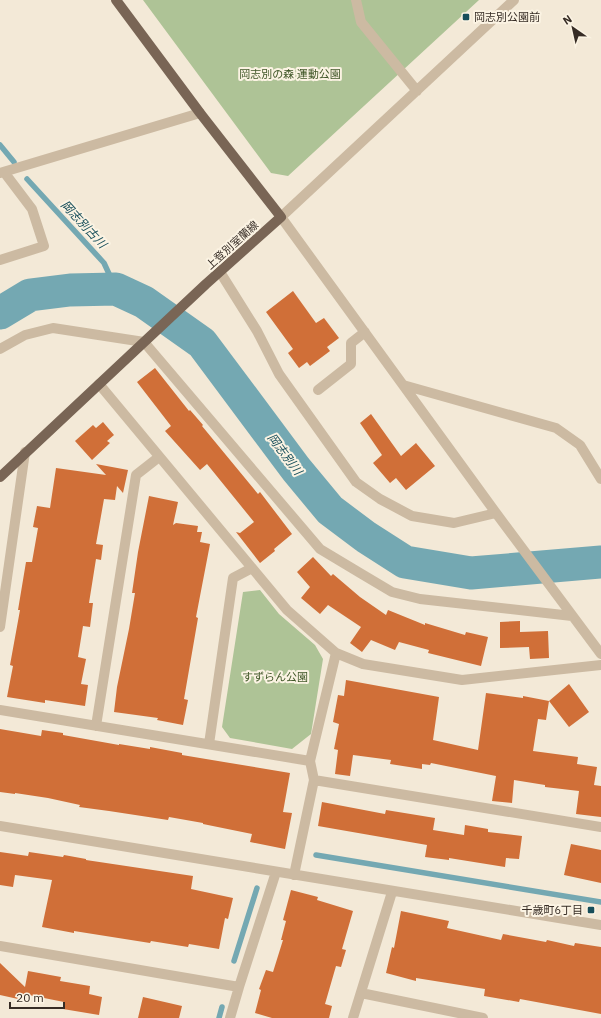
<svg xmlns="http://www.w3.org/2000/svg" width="601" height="1018" viewBox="0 0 601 1018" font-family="'IBM Plex Sans','Noto Sans JP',sans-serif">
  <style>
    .green { fill: #aec396 }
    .water { fill: #74a8b2 }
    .pier { fill: #f3e9d7 }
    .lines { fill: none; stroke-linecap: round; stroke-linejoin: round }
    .stream { stroke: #74a8b2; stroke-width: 5.5 }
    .river { stroke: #74a8b2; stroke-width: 33 }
    .building { fill: #d06f38 }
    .minor { stroke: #ccbaa2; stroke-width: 10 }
    .major { stroke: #796555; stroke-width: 10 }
    .poi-dot { fill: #174e5a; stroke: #fbf3e3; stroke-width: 1.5 }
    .labels { text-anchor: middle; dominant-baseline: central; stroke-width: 4; stroke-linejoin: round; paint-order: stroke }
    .poi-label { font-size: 11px; fill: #362c25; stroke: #fbf3e3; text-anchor: start }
    .park-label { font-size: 11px; fill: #3f5627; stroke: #fbf3e3 }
    .street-label { font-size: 11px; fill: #362c25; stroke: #fbf3e3 }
    .water-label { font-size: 12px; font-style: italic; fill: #174e5a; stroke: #fbf3e3 }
  </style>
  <rect width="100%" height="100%" fill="#f3e9d7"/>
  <path class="green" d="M143 0H479L288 176 271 173Z
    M260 590 279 614 315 645 323 659 311 734 292 749 230 738 222 727 243 592Z"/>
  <path class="water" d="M534 553 556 559 570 556 601 557V571L552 577Z"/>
  <path class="pier" d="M533 551 546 554 564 577 551 578 533 554Z"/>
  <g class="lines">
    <path class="stream" d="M0 145 14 162
      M27 179 104 263 116 289
      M316 855 601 902
      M234 961 257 888
      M219 1018 222 1007"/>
    <path class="river" d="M0 313 30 295 70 290 116 289 144 302 202 343 296 469 330 510 366 537 405 562 471 573 601 562"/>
  </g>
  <path class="building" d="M293 291 316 323 324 318 339 338 327 347 330 351 310 366 307 362 299 368 288 353 293 349 266 312Z
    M155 368 189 411 190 410 203 425 202 426 258 494 260 492 292 534 274 549 275 551 260 563 236 532 240 533 254 522 207 464 200 470 165 431 171 426 137 382Z
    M371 414 401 456 416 443 435 466 406 490 396 478 390 483 373 463 382 455 360 423Z
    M103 422 114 435 107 441 110 443 92 460 75 441 93 425 96 428Z
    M96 464 128 470 123 493 117 486 115 500 104 499 96 544 103 545 101 560 96 559 89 603H93L90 627 83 626 78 657 86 659 81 684 88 685 85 706 45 700V703L7 697 13 666 10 665 20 610H18L26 562H32L38 528 33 527 37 506 50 508 56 468 106 475Z
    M149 496 178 502 173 525 176 523 198 526 197 532H202L200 542 210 544 196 617 198 618 184 699 188 700 183 725 157 720 158 718 114 712 117 687 129 629 135 593H132L138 552Z
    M313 557 331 576 333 574 360 597 386 615 388 610 425 625V623L465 635 466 632 488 637 481 666 428 653 429 650 399 642 395 650 371 640 362 652 350 643 361 627 328 605 320 614 301 598 310 587 297 572Z
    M520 621V632L548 631 549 658 530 659 529 647 500 648V622Z
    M346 680 439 697 433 740 478 750 486 693 523 698V696L549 701 569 684 589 712 569 727 549 701 546 720 538 719 533 751 578 757 577 764 597 767 594 785 601 786V817L576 814 579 791 545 787V785L514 780 512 803 492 801 496 776 431 763 430 765 422 764V769L390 764 391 760 353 755 350 776 335 774 338 750 334 749 339 724 333 722 338 695 344 696Z
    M0 729 41 736 42 730 63 733V735L119 745V744L150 749V747L182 753V755L290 773 283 812 292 813 285 849 250 842 252 834 203 824V823L169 817 168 820 109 811 79 807 80 805 48 798 15 793V794L0 792Z
    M322 802 385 814 386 810 435 818 433 830 464 835 465 825 488 829V832L522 836 519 859 506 858 505 867 449 858V860L425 857 427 845 318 826Z
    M571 844 601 850V883L564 875Z
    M0 852 28 856 29 852 63 857 64 855 86 859V860L193 876 191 889 233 898 228 919 225 918 219 949 189 944 188 947 151 941 150 943 74 931V933L42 927 52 880 15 875 13 887 0 885Z
    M291 890 318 897 317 900 353 911 342 949 346 950 341 967 336 966 325 1004 332 1006 329 1018H272L255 1013 261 990 259 989 266 970 273 972 283 940H281L286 921 283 920Z
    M401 911 449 921 447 928 501 940 503 934 546 942 547 940 574 946 575 943 601 947V1014L520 999 519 1002 484 996 485 989 416 978V981L386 973 392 947 394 948Z
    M0 963 25 987 28 971 61 977 60 981 90 986 89 994 102 997 99 1015 63 1009 64 1002 19 993 18 999 0 995Z
    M143 997 182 1006 179 1018H138Z"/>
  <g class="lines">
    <path class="minor" d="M356 0 361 22 417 91
      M514 0 281 217 496 513 601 654
      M0 173 200 113
      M0 260 44 246 32 209 4 172
      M220 272 257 331 279 374 356 482 380 499 412 516 454 523 496 513
      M0 349 25 335 53 328 144 342 320 549 360 573 392 592 420 599 572 616
      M99 384 287 610 336 653 363 664 462 680 601 665
      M403 385 556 428 580 445 601 479
      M318 390 351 364V343L365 332
      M0 627 25 452
      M0 710 310 761
      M96 726 136 475 159 457
      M209 744 233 578 252 568
      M314 780 601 827
      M0 826 601 925
      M294 875 314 780 310 761 336 653
      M0 946 239 987
      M361 993 483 1018
      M230 1018 239 987 276 872
      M353 1018 392 892"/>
    <path class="major" d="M0 477 206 284 281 217 200 113 116 0"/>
  </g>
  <g class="poi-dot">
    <rect x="462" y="13" width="8" height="8" rx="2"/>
    <rect x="587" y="906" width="8" height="8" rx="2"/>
  </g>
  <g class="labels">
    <g class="poi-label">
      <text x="474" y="17">岡志別公園前</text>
      <text x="583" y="910" text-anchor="end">千歳町6丁目</text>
    </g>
    <g class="park-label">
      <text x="290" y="74">岡志別の森 運動公園</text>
      <text x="275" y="677">すずらん公園</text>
    </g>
    <g class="street-label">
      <text transform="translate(232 245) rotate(-42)">上登別室蘭線</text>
    </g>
    <g class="water-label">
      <text transform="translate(84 224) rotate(47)">岡志別古川</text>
      <text transform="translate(285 454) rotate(53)">岡志別川</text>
    </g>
  </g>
  <g transform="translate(573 28) rotate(326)" stroke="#fbf3e3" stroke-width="3" paint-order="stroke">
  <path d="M0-3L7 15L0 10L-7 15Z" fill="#362c25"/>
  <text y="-6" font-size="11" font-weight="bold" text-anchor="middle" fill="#362c25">N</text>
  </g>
  <path d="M10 1002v6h54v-6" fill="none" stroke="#362c25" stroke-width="2"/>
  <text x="16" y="1002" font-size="12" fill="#362c25" stroke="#fbf3e3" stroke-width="3" paint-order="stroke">20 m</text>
</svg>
